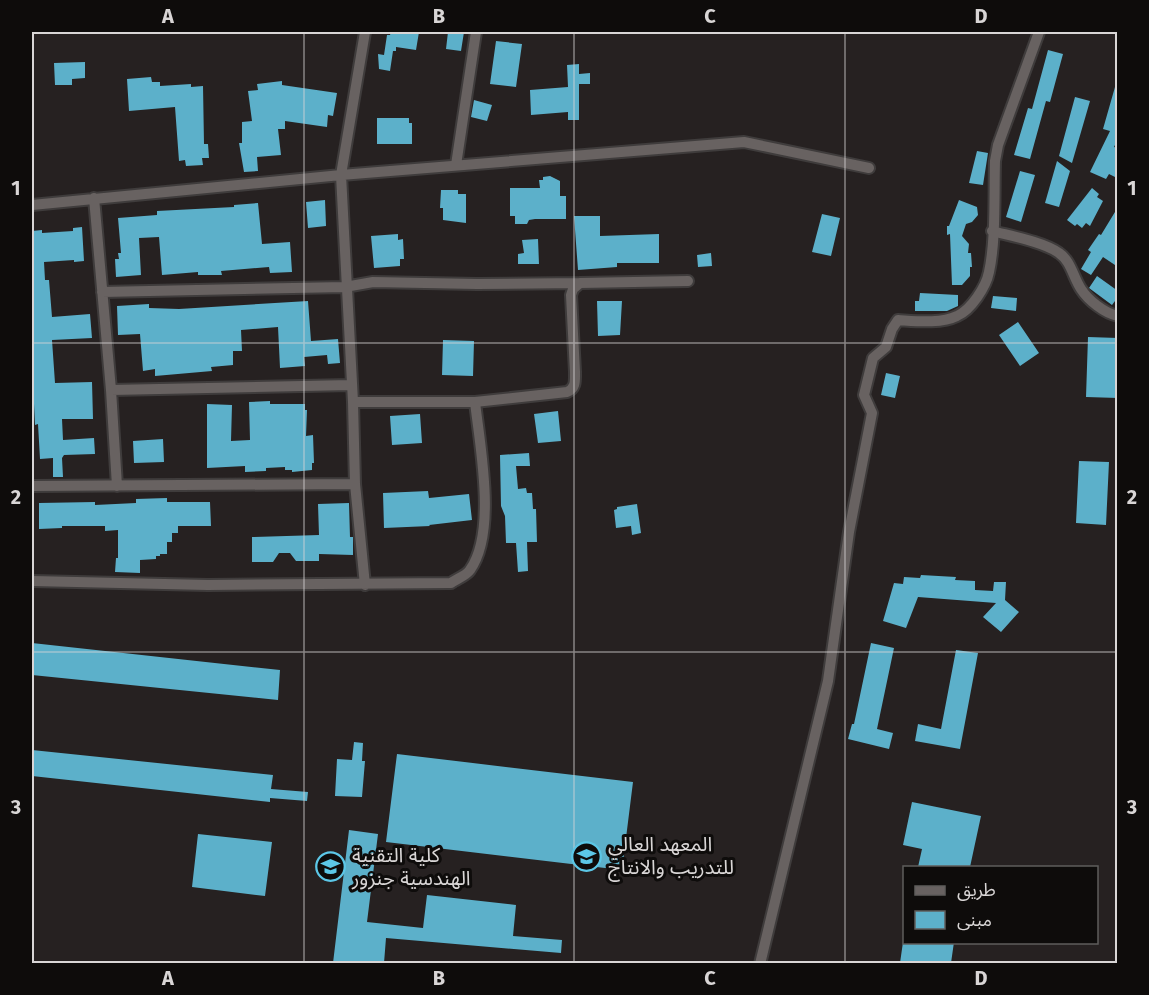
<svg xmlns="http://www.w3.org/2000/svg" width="1149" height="995" viewBox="0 0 1149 995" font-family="'Fira Sans','Noto Sans Arabic',sans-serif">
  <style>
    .building { fill: #5cb0ca }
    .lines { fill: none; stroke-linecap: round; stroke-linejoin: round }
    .minor-casing { stroke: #3f3c3c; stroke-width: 14 }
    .minor { stroke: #686261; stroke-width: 10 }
    .grid { fill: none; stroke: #d9d6d6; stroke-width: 1.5; stroke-opacity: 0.55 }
    .labels { text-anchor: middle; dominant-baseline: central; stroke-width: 6; stroke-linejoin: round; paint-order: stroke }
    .poi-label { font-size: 20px; fill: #d9d6d6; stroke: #0e0c0b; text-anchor: start }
    .neatline { fill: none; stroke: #d9d6d6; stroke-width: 2 }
    .grid-label { font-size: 20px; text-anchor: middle; font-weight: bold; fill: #d9d6d6 }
  </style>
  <rect width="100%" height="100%" fill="#262121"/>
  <path class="building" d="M391 32H419L416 50 396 47V51H393L390 71 379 69 378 54 384 55 387 35H390Z
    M448 32H464L461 51 446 49Z
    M496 41 522 44 516 87 490 84Z
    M1048 50 1063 54 1050 102 1046 101 1030 159 1014 155 1028 108 1032 109Z
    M85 62V78L72 79V85H55L54 63Z
    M579 64V74L590 73V84H579V120H568V112L531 115 530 90 568 87 567 65Z
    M151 77 152 82H160V86L191 84V87L203 86 204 144H208L209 158H202L203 165 186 166 185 160 179 161 175 107 129 111 127 79Z
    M282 81V85L337 93 333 116 328 115 327 127 285 121V129H278L281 155 257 157 258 171 244 172 239 143H242V122L252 121 248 91 258 90 257 84Z
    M1115 87H1118V139L1114 147 1118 148V172L1115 177 1109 174 1106 179 1090 172 1110 131 1103 129Z
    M1075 97 1090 101 1072 163 1059 156Z
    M474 100 492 105 487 121 471 117Z
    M377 118H409V123H412V144H377Z
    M977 151 988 153 983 185 969 183Z
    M1057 161 1070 171 1059 207 1045 203Z
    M1020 171 1035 175 1021 222 1006 217Z
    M550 176 560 181V196H566V219H535L529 220 527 224H515V216H510V188H540L539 180H543V177Z
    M1092 188 1099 194 1097 197 1103 201 1090 226 1086 223 1082 228 1077 224 1075 226 1067 220Z
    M441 190H458V194H466V223L443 220V208H440Z
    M325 200 326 226 308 228 306 202Z
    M959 200 977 207 978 215 972 222 966 224 962 236 969 244 968 253H971L972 267H970V276L962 285H952L950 234 947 235V226H949Z
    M258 203 262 244 290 242 292 272 270 273 269 267 221 271 222 275H198V272L162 275 159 237 139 238 141 275 116 277 115 259H119L118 253H121L118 218 157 215V211L234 207V205Z
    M1118 207V267L1103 257 1091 275 1081 269 1091 252 1088 250 1099 234 1101 235Z
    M822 214 840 218 831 256 812 252Z
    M574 216H600V236L659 234V263H617V267L578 270Z
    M82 227 84 261 74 262V260L44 262 45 280H49L52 317 90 314 92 338 52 340 55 383 92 382 93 419H62L63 440 94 438 95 454 64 455 62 458 63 477H53V458L40 459 38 424 35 425 34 404H32V231L42 230V233L73 231V228Z
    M398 234V240L403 239 404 259H400V266L374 268 371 236Z
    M538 239 539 264H518V254L524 253 522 240Z
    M711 253 712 266 698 267 697 255Z
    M1097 276 1118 291V297L1112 305 1089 288Z
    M920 293 958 295V306L947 311H915V301H919Z
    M993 296 1017 298 1016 311 991 308Z
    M308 301 311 341 338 339 340 363 328 364 327 355 304 357 305 366 280 368 278 327 241 330 242 351H233V365L211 367 212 371 155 376V369L143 371 140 334 118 335 117 306 149 304V308L179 309Z
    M597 301H622L620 335 598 336Z
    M1018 322 1039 353 1020 366 999 335Z
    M1088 337 1118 338V398L1086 397Z
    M443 340 474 341 473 376 442 375Z
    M886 373 900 376 895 398 881 395Z
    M270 401V404H305V410H307L306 436 313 435 314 463H312V470L292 472V470H285V467L266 468V471L245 472V466L207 468V404L232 405 231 441 250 440 249 402Z
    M558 411 561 441 538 443 534 414Z
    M420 414 422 443 392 445 390 416Z
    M163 439 164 462 134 463 133 441Z
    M529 453 530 466H516L518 489 526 488 527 493H532L533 509H536L537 542H527L528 571 518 572 516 543H506L505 516 501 506 500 455Z
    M1079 461 1109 462 1106 525 1076 523Z
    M428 491 429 498 469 494 472 520 429 525 430 526 384 528 383 493Z
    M167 498V502H210L211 526H178V533H172V542H167V554H160V556H156V559L140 560V573L115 572 116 558H118V530L105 531V526H62V528L39 529V503L95 502V505L136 503V499Z
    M349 503 350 537H353V555L319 554V561H296L290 553H279L273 562H252V537L319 535 318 504Z
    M637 504 641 533 632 535 631 526 616 528 614 510 617 509V507Z
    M921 575 956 577 955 580 975 581V590L993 591 994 582H1006L1005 600 1019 612 1001 632 983 617 996 603 918 597 906 628 883 621 894 583 903 584 904 577 920 578Z
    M32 643 280 670 278 700 32 675Z
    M871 643 894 648 877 729 893 733 889 749 848 739 852 724H854Z
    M956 650 978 653 960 749 915 741 918 724 941 729Z
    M354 742 363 743 362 761H365L362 797 335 796 337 759 352 760Z
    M32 750 273 775 271 789 308 792 307 801 270 798V802L32 776Z
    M397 754 633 782 622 870 386 842Z
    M912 802 981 816 970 867H918L922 849 903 845Z
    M349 830 378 834 367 922 423 928 427 895 516 905 513 936 562 940 561 953 386 938 384 963H333Z
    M198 834 272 842 265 896 192 887Z
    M903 942H954L951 963H900Z"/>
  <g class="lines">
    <defs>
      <path id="minor" d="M456 165 476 32
        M94 198 111 390 117 486
        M32 205 341 175 744 142 869 168
        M992 231C1011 236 1044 242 1059 253 1071 261 1073 277 1081 289 1088 300 1104 313 1118 316
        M102 292 345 287 373 282 477 284 580 283
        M111 390 351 385
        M353 402H475
        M355 484 365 585
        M32 486 355 484 353 402 341 175 365 32
        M32 581 208 585 451 583C456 579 466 576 470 570 497 532 480 447 475 402L567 392C576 388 575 381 575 372L571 295 573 289 580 283 688 281
        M760 964 828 681 849 532 872 413 864 395 873 358 886 347 892 329 898 320C915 321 941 324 957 316 971 310 986 287 989 272 996 240 994 195 995 161L998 145 1039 32"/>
    </defs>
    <use href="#minor" class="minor-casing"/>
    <use href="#minor" class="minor"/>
  </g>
  <path class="grid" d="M304 32V964M574 32V964M845 32V964M32 343H1118M32 652H1118"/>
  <defs>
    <symbol id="university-ring" viewBox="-11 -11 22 22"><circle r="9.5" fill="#0e0c0b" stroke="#5cc7e7" stroke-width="1.5"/><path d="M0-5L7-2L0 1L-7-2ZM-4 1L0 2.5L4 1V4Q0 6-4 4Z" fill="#5cc7e7"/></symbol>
  </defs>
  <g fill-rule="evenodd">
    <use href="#university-ring" x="570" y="840" width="33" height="33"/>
    <use href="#university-ring" x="314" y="850" width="33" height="33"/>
  </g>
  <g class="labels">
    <g class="poi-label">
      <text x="608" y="844">المعهد العالي<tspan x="608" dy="23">للتدريب والانتاج</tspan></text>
      <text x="352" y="855">كلية التقنية<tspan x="352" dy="23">الهندسية جنزور</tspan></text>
    </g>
  </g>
  <rect width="1149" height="995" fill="none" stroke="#0e0c0b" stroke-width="66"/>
  <rect x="903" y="866" width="195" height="78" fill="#0e0c0b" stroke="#5f5d5c" stroke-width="1.5"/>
  <rect x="915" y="886" width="30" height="9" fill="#686261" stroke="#5f5d5c" stroke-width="1.5"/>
  <text x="957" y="896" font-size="18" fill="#d9d6d6">طريق</text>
  <rect x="915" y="911" width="30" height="18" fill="#5cb0ca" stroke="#5f5d5c" stroke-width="1.5"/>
  <text x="957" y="926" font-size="18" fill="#d9d6d6">مبنى</text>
  <rect x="33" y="33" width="1083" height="929" class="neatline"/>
  <g class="grid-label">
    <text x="168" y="23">A</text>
    <text x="439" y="23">B</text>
    <text x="710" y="23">C</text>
    <text x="981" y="23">D</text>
    <text x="16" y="195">1</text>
    <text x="1132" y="195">1</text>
    <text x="16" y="504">2</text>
    <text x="1132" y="504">2</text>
    <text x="16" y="814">3</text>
    <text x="1132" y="814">3</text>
    <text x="168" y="985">A</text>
    <text x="439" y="985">B</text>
    <text x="710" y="985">C</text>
    <text x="981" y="985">D</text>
  </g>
</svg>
